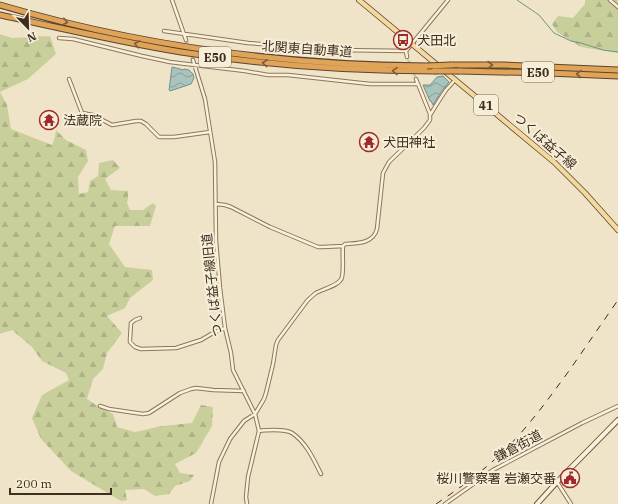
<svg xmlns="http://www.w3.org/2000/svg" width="618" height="504" viewBox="0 0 618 504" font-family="'IBM Plex Serif','Noto Sans JP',serif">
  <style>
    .forest { fill: url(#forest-firs) }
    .water { fill: url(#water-waves); stroke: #6f938a }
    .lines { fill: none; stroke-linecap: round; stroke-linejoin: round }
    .stream { stroke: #6f938a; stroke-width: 1 }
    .street-tunnel { stroke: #ccc0a6; stroke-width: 2.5; stroke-dasharray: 2.5 1; stroke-linecap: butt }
    .secondary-tunnel { stroke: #ccc0a6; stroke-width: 4; stroke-dasharray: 4 2; stroke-linecap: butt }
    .street-casing { stroke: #8d765c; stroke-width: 4.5 }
    .secondary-casing { stroke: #6f573f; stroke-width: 6 }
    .primary-casing { stroke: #5b4430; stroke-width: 6 }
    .highway-casing { stroke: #5b4430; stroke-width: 7 }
    .street { stroke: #faf1dc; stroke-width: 2.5 }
    .secondary { stroke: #faf1dc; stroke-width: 4 }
    .primary { stroke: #f3d9a0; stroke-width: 4.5 }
    .highway { stroke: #e0a458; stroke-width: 5 }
    .rail { stroke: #3d2e20; stroke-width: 1; stroke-dasharray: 7 7; stroke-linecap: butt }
    .highway-bridge-casing { stroke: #5b4430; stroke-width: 7; stroke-linecap: butt }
    .highway-bridge { stroke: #e0a458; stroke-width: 5 }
    .oneway { stroke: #7e5d36 }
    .labels { text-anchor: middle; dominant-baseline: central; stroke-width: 4; stroke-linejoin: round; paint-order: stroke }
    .shield { fill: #f7eed8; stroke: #756857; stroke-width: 1 }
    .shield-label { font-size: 12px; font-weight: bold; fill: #3d2e20 }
    .poi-label { font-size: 13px; fill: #3d2e20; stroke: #f7eed8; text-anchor: start }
    .street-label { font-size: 13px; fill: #3d2e20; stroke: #f7eed8 }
  </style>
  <defs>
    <pattern id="forest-firs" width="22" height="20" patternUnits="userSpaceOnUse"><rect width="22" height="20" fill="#c9cf9b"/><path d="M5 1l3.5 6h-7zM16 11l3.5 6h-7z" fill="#aeb285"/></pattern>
    <pattern id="water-waves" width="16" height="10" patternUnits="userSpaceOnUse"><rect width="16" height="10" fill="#a9c4bc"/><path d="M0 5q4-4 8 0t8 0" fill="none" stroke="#8ba098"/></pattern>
  </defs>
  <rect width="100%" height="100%" fill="#f0e4c8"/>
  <path class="forest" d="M585 0H618V53L581 47 557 32 552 24 558 16 573 18 585 4Z
    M0 34 12 38 50 36 56 54 28 79 0 92 7 105 11 129 52 145 55 137 56 130 66 140 86 150 88 161 78 177 79 194 88 192 90 181 98 176 99 163 113 160 120 168 105 179 111 190 128 191V198L127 203 130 210H143L153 203 156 206 150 226H115L109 244 125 267 152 270 153 280 130 298 125 308 107 316 122 333 107 353 103 369 93 379 87 399 99 407 113 414 117 427 135 432 162 426 192 423 201 405 213 407 212 426 196 453 175 464 180 473 194 475 190 481 175 486 169 494 155 496 144 489 125 490 127 500 121 501 71 471 41 439 32 418 42 395 69 380 66 373 42 361 32 347 12 330 0 334Z"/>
  <path class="water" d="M172 67 180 69 183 70 184 69 189 70 193 74 194 78 191 84 170 91 169 90Z
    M443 76 449 82 441 92 433 105 431 101H430L423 85H430L437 77Z"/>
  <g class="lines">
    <path class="stream" d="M517 0 539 15 554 33 571 41 581 43 603 50 618 52"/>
    <path class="street-tunnel" d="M407 57 411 66
      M413 71 416 79"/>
    <path class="secondary-tunnel" d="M186 40 193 60"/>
    <defs>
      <path id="street" d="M172 0 186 40
        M610 0 618 7
        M164 31 248 43 339 50 406 51
        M59 38 73 39 142 56 170 62 245 71 268 75H288L370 84H418
        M407 57 406 51 448 0
        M193 60 205 99 215 162 216 241 220 288 225 328 231 353 233 370 255 414 259 431 248 477 246 497 247 504
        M69 79 82 113 93 115 112 125 136 121H141L146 124 159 137H174L210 132
        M416 79 430 114
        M216 204 225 205 231 207 270 227 318 247H323L343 246 345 244C357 243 373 244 377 229L383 173 389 162 424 128 430 120V115L440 99 446 90 455 80
        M140 318 135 320 131 323 130 339V342L135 347 141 349 176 348 201 340 213 333 225 328
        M100 406 109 409 143 414 149 413 180 393 191 389 196 388 213 390 244 391
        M259 431C264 430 268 430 274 430 280 430 287 430 292 433 306 442 314 460 321 474
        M557 482 571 504
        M211 504 219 462 230 439 244 421 255 414 264 399 266 393 273 364 276 345 278 340 307 301C310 298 313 295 316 293 323 289 341 285 342 277 344 267 342 256 343 246
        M445 504 493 470 582 423 618 406"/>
      <path id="secondary" d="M537 504 557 482 618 420"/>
      <path id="primary" d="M359 0 554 162 585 193 618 230"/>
      <path id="highway" d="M0 5C139 46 283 65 427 66
        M0 15C60 28 120 42 181 52 265 65 349 71 434 71
        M451 65H504L618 70
        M459 71 548 73 618 76"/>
    </defs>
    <use href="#street" class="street-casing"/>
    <use href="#secondary" class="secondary-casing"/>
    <use href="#primary" class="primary-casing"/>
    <use href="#highway" class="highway-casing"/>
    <use href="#street" class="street"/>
    <use href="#secondary" class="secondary"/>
    <use href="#primary" class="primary"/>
    <use href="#highway" class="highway"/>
    <path class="rail" d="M436 504C460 488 483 471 504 451 529 426 550 397 571 368 587 345 602 323 618 300"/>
    <defs>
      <path id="highway-bridge" d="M427 66 451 65
        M434 71H459"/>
    </defs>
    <use href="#highway-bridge" class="highway-bridge-casing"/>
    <use href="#highway-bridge" class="highway-bridge"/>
  </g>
  <defs><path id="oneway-chevron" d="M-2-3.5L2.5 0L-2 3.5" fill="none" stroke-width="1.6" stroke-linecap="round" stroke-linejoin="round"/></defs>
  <g class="oneway">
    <use href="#oneway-chevron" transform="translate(65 22) rotate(13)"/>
    <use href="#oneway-chevron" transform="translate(137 44) rotate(-169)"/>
    <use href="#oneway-chevron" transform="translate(265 63) rotate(-174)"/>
    <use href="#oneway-chevron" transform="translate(490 65)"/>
    <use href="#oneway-chevron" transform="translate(395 71) rotate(-179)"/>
    <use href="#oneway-chevron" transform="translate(579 74) rotate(-177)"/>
  </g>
  <defs>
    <symbol id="bus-ring" viewBox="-11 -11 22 22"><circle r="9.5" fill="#f7eed8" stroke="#9e2a2b" stroke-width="1.5"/><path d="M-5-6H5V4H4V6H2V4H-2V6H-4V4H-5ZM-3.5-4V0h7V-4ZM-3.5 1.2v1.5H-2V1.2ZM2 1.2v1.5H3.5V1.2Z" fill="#9e2a2b"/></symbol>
    <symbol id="temple-ring" viewBox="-11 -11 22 22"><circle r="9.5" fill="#f7eed8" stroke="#9e2a2b" stroke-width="1.5"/><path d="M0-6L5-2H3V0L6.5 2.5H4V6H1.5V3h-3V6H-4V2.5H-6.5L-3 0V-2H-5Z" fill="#9e2a2b"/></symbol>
    <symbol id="civic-ring" viewBox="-11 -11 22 22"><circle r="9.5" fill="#f7eed8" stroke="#9e2a2b" stroke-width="1.5"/><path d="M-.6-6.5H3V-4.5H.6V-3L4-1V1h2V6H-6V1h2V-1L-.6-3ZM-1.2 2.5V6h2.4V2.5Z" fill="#9e2a2b"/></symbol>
  </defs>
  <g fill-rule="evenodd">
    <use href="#bus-ring" x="392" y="29" width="22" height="22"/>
    <use href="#temple-ring" x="38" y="109" width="22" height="22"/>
    <use href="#temple-ring" x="358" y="131" width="22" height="22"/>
    <use href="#civic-ring" x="559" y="467" width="22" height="22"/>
  </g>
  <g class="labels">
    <g class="shield">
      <rect x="199" y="47" width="32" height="20" rx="3"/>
      <rect x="522" y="62" width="32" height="20" rx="3"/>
      <rect x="474" y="95" width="24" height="20" rx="3"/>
    </g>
    <g class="shield-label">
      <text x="215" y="57">E50</text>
      <text x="538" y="72">E50</text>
      <text x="486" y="105">41</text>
    </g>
    <g class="poi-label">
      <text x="417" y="40">犬田北</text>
      <text x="63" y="120">法蔵院</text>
      <text x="383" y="142">犬田神社</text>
      <text x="556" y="478" text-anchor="end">桜川警察署 岩瀬交番</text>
    </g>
    <g class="street-label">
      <text transform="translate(307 49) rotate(4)">北関東自動車道</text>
      <text transform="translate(545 141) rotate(41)">つくば益子線</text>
      <text transform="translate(212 285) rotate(-96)">つくば益子線旧道</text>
      <text transform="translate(518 446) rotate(-28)">鎌倉街道</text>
    </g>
  </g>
  <g transform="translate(28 28) rotate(157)" stroke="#f7eed8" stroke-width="3" paint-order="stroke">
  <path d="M0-3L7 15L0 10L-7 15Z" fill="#3d2e20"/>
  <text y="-6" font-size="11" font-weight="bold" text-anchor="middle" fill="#3d2e20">N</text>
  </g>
  <path d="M10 488v6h101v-6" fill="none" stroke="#3d2e20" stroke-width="2"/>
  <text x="16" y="488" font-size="12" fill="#3d2e20" stroke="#f7eed8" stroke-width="3" paint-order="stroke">200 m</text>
</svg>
